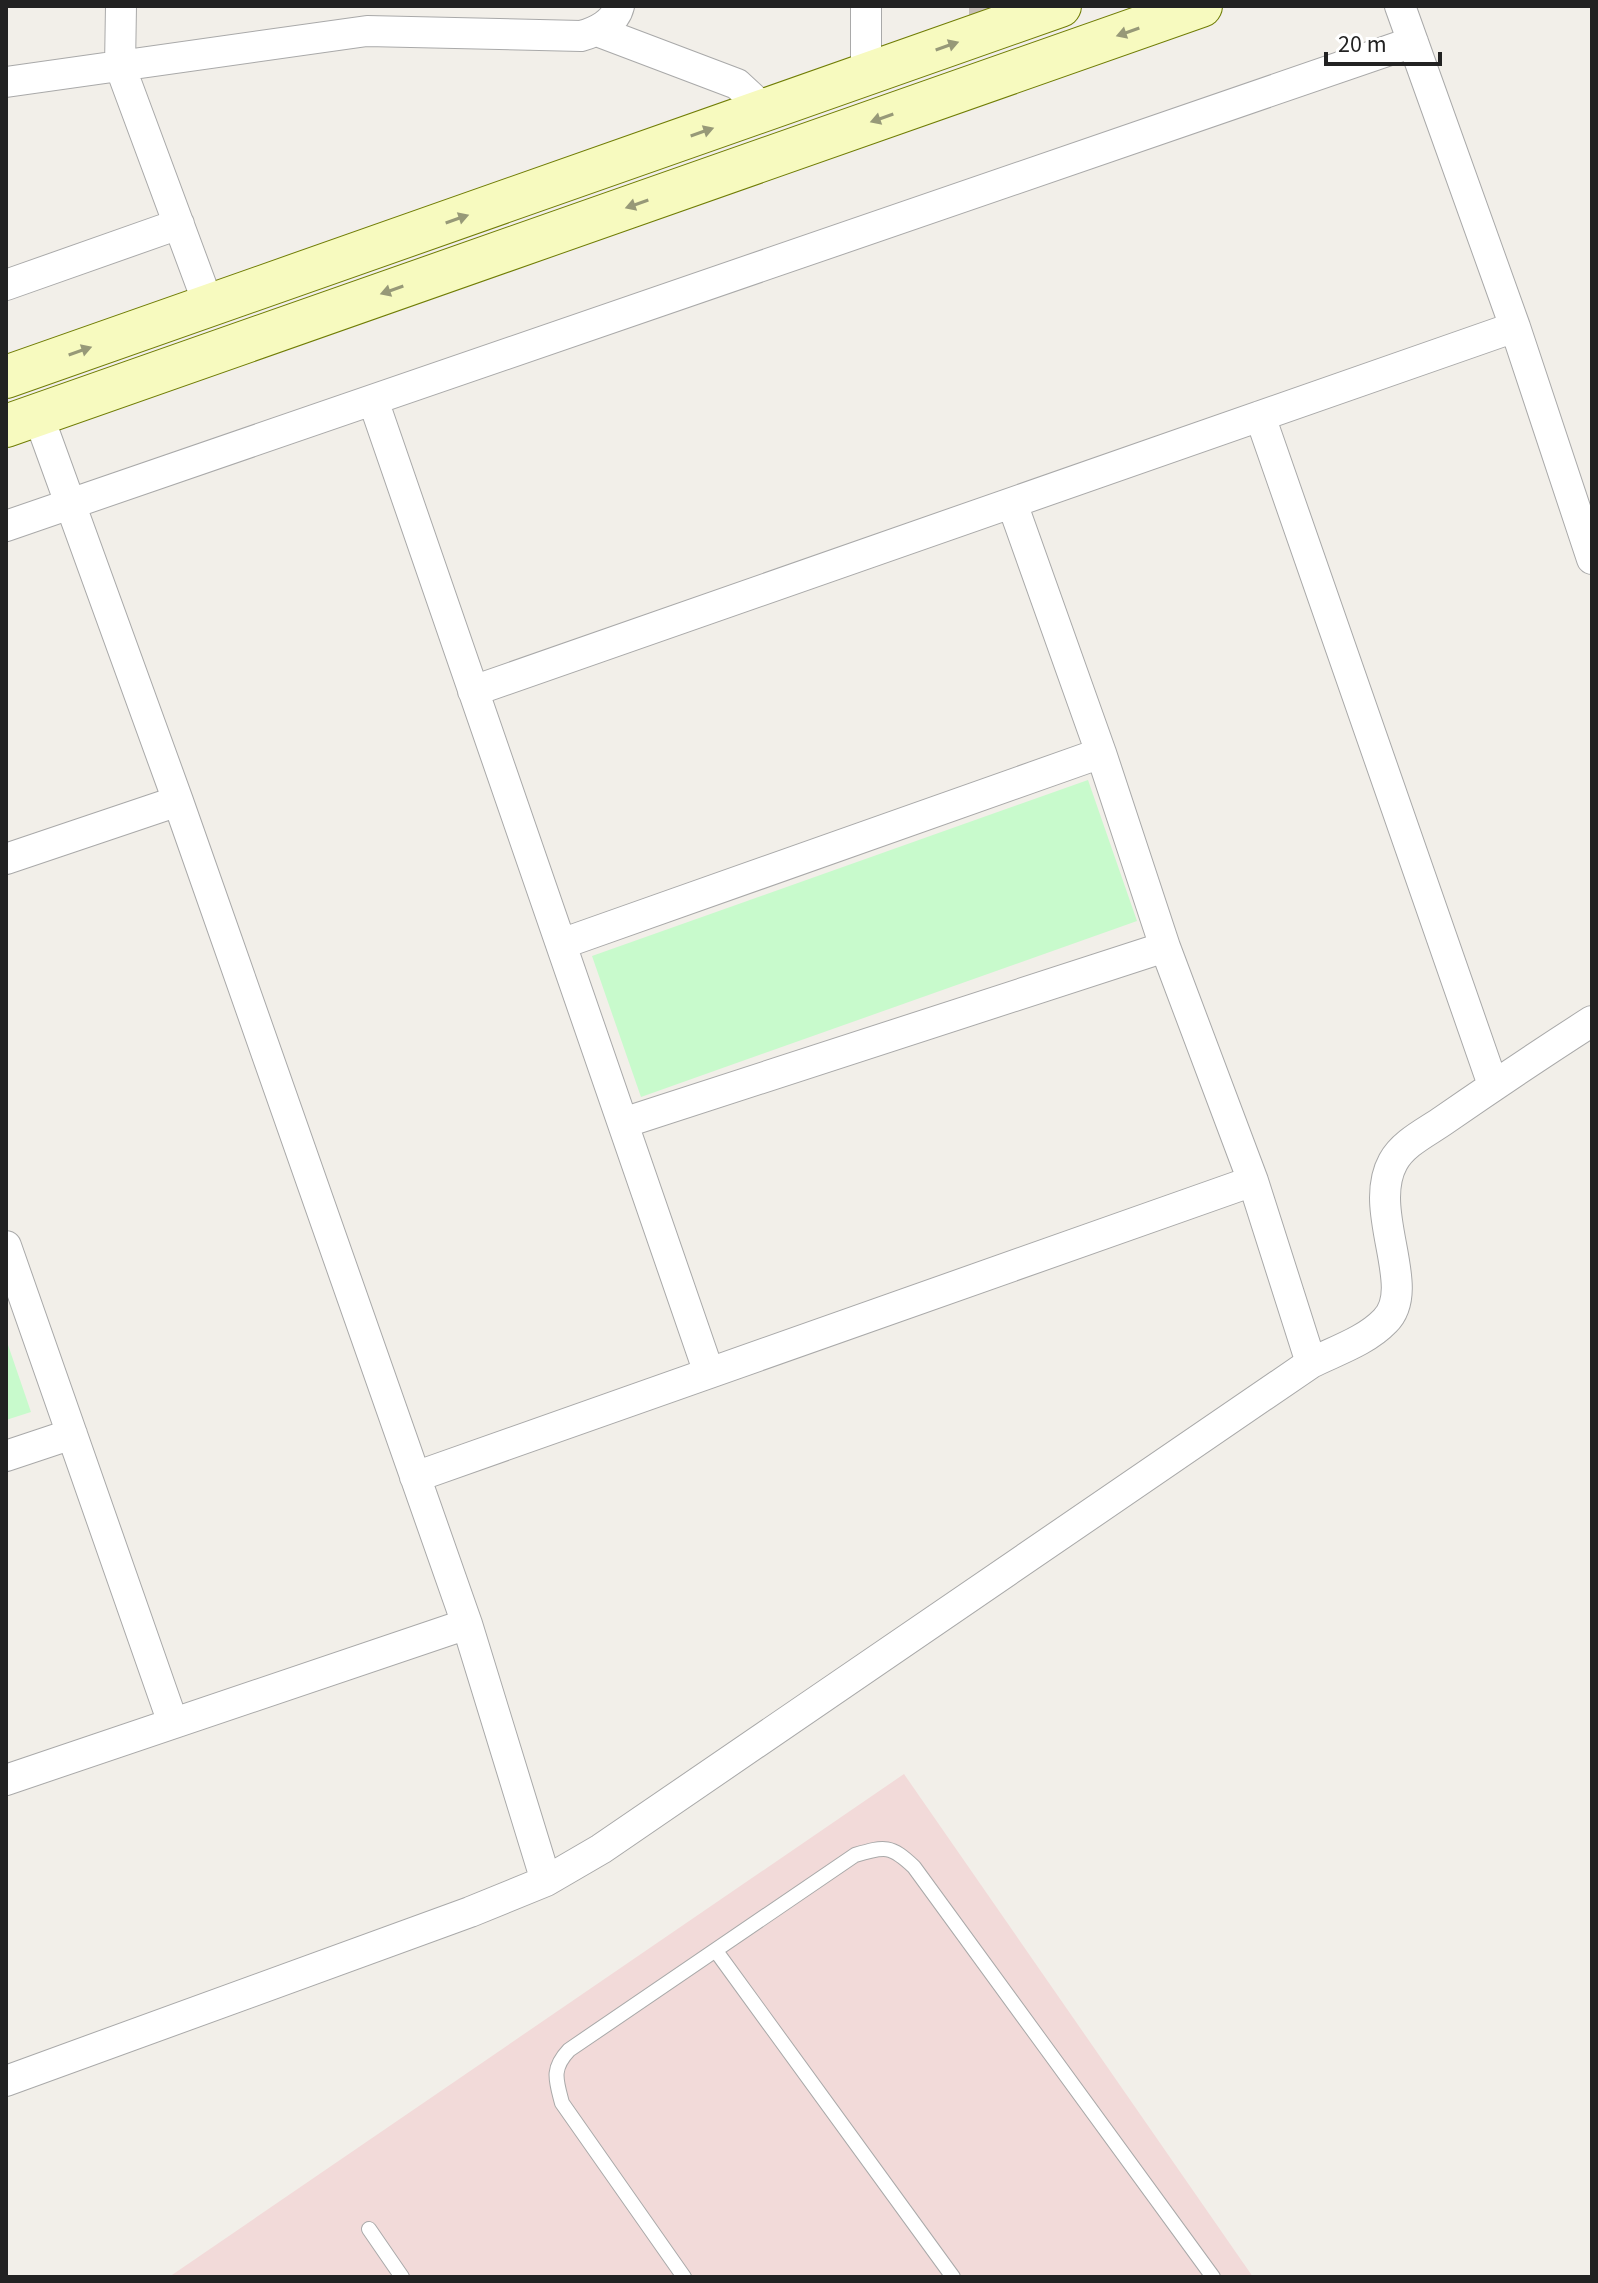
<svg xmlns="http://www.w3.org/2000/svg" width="1598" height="2283" viewBox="0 0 1598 2283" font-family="'Source Sans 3',sans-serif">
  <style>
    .commercial { fill: #f2dad9 }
    .park { fill: #c8facc }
    .building { fill: #c7bfb8 }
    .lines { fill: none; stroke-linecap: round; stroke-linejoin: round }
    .lane-casing { stroke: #a9a9a9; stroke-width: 16 }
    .street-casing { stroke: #a9a9a9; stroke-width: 32 }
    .secondary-casing { stroke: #707d05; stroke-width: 44 }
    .lane { stroke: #fff; stroke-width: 14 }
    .street { stroke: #fff; stroke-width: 30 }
    .secondary { stroke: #f7fabf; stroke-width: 42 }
    .oneway { fill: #979978 }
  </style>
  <rect width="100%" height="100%" fill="#f2efe9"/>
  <path class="commercial" d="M904 1774 1253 2277H169Z"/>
  <path class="park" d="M1088 780 1137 921 641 1097 592 956Z
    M6 1339 31 1412 6 1420Z"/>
  <path class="building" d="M969 6H1035L969 31Z"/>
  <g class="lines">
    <defs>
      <path id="lane" d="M716 1951 953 2277
        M369 2229 402 2277
        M684 2277 562 2103C556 2080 551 2069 569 2050L855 1855C885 1846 891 1845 914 1867L1213 2277"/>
      <path id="street" d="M121 6 120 66 209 306
        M1400 6 1515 327 1592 559
        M597 31 737 84 765 110
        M866 75V6
        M6 82 367 31 581 36C596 32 615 23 619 6
        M6 285 179 224
        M373 400 709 1373
        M38 415 178 801 467 1624 546 1881
        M1260 416 1493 1085
        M1012 503 1101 753 1165 947 1253 1181 1311 1363
        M6 526 1413 42
        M473 691 1515 327
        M6 859 178 801
        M561 944 1101 753
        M623 1123 1165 947
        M6 1246 173 1723
        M6 1456 72 1434
        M415 1477 1253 1181
        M6 1780 467 1624
        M6 2081 470 1912 546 1881 601 1849 1311 1363C1335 1351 1366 1341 1385 1321 1419 1288 1366 1211 1393 1162 1403 1143 1427 1132 1444 1120 1493 1086 1542 1053 1592 1021"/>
      <path id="secondary" d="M6 377 1060 6
        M6 426 1201 6"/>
    </defs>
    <use href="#lane" class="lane-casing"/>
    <use href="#street" class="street-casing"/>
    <use href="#secondary" class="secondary-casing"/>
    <use href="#lane" class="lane"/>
    <use href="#street" class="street"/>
    <use href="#secondary" class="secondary"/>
  </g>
  <defs><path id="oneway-solid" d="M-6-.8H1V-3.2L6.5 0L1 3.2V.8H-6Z" transform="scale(2)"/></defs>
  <g class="oneway">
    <use href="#oneway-solid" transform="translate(1128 32) rotate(161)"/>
    <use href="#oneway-solid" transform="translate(947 46) rotate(-19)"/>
    <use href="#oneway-solid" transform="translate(882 118) rotate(161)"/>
    <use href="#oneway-solid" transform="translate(702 132) rotate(-19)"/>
    <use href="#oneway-solid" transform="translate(637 204) rotate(161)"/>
    <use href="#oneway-solid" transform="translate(457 219) rotate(-19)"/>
    <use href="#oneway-solid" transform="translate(392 290) rotate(161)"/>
    <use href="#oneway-solid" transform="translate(80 351) rotate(-19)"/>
  </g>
  <rect width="1598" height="2283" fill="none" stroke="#222222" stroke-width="16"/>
  <path d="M1326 52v12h114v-12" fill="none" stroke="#222222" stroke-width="4"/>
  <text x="1338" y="52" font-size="24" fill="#222222" stroke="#ffffff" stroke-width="6" paint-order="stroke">20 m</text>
</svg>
